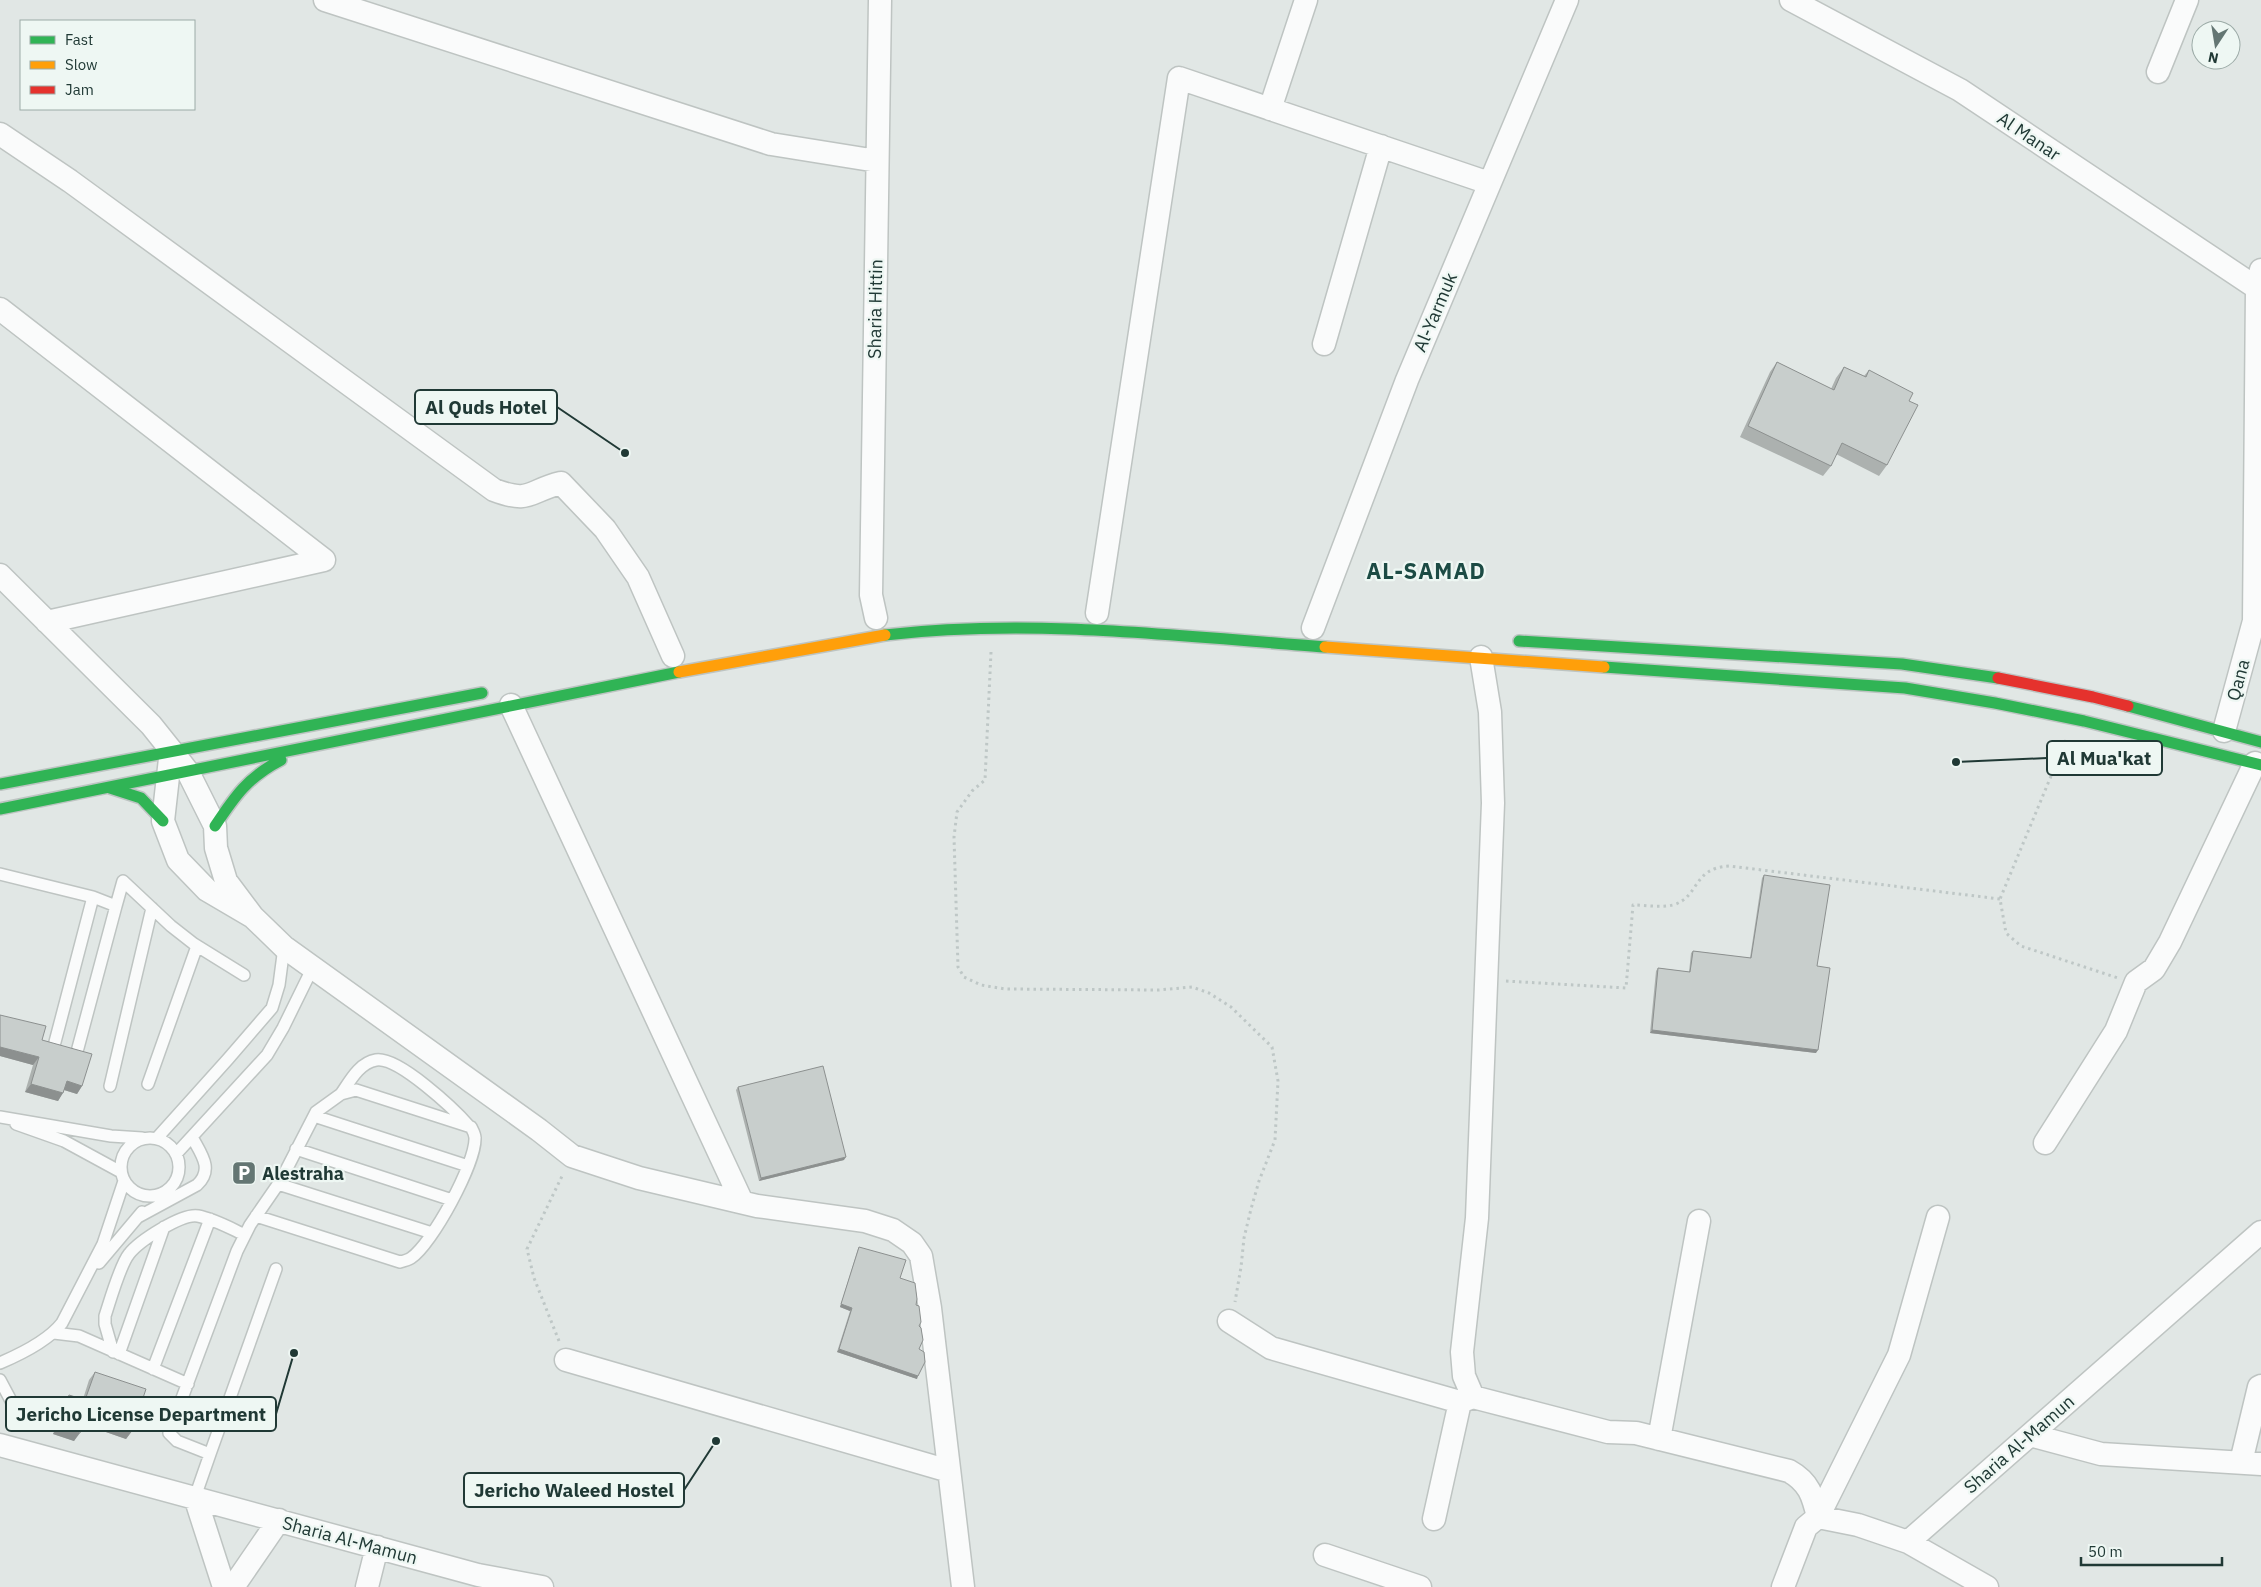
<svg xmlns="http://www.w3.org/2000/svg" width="2261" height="1587" viewBox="0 0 2261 1587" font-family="'IBM Plex Sans',sans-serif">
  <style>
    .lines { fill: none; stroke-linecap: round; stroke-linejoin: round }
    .lane-casing { stroke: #bec4c2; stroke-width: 14 }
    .street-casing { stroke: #bec4c2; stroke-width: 25 }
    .fast-casing { stroke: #bdc4c2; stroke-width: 14 }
    .slow-casing { stroke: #bdc4c2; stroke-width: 14 }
    .jam-casing { stroke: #bdc4c2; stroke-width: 14 }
    .path { stroke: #bec7c6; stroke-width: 3; stroke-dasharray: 2.5 4; stroke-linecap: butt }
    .lane { stroke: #fafbfb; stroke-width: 11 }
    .street { stroke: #fafbfb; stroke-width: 22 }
    .fast { stroke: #30b455; stroke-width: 11 }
    .slow { stroke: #ff9f0a; stroke-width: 11 }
    .jam { stroke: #e5322d; stroke-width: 11 }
    .wall { fill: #acb1af }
    .shaded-wall { fill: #8c908f }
    .building { fill: #c8cecc; stroke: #8c908f }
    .labels { text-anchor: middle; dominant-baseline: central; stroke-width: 4.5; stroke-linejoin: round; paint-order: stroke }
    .street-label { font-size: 18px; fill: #203935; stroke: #eef7f3 }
    .poi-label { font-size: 18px; font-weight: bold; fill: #203935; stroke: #eef7f3; text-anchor: start }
    .district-label { font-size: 22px; font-weight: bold; letter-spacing: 1px; fill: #1c4b44; stroke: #eef7f3 }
    .leader { fill: none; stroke: #203935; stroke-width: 2 }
    .callout-dot { fill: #203935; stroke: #eef7f3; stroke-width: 2 }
    .callout { fill: #eef7f3; stroke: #203935; stroke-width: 2 }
    .callout-label { font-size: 19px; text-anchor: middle; font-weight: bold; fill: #203935 }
  </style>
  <rect width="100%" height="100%" fill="#e1e7e5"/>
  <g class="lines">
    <defs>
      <path id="lane" d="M0 874 93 897 116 906 123 881 171 926 194 944 244 975
        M55 1042 93 897
        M78 1048 116 906
        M148 1084 197 946
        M110 1086 152 908
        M341 1094C350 1081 359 1063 376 1060 398 1056 455 1110 469 1126
        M314 1116 468 1166
        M0 1117 111 1136 142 1138
        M16 1124 64 1141 121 1172
        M121 1167a29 29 0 1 1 58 0a29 29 0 1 1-58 0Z
        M157 1138 228 1059 272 1008 279 985 284 947
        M296 1149 452 1200
        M176 1154 267 1055 283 1028 313 967
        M278 1184 432 1233
        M138 1217 197 1185C214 1169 201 1154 192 1137
        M99 1263 142 1212
        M54 1333 79 1336 188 1384
        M113 1352 105 1324V1316C110 1301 120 1265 129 1254 139 1241 182 1213 198 1216 214 1219 230 1228 245 1235
        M119 1354 164 1227
        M0 1363C21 1354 48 1341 62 1323L103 1244 124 1181
        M153 1369 210 1219
        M0 1380 17 1412
        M210 1454 276 1269
        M195 1497 210 1454 177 1441 169 1433 237 1251 250 1225 281 1180 316 1112 341 1094 356 1090 471 1127C473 1131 475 1134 475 1138 476 1163 432 1244 411 1258 408 1260 404 1261 400 1262L256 1216"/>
      <path id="street" d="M325 0 771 144 877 161
        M1791 0 1960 90 2257 288
        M2158 72 2187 0
        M1270 109 1306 0
        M0 134 70 181 494 490C531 504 528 491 561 483L605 529 638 577 673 656
        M0 309 324 560 47 622
        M1324 344 1381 146
        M0 575 151 725 171 750
        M1097 613 1179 78 1489 183
        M876 618 871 595 880 0
        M1313 628 1407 380 1567 0
        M511 705 742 1202
        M2224 731 2254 621 2257 288 2261 270
        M253 917 207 890 178 860 163 821 171 750 188 772 215 826 216 848 226 881 253 917 284 947 539 1130 572 1156 639 1178 757 1206 865 1221 893 1230 912 1243 921 1256 930 1308 963 1587
        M2045 1143 2116 1031 2136 982 2154 969 2170 942 2255 763
        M1229 1321 1271 1348 1460 1402
        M566 1360 949 1471
        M1473 1397 1464 1376 1462 1352 1477 1218 1493 803 1490 712 1481 657
        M2030 1435 2101 1454 2261 1464
        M1659 1439 1699 1221
        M0 1445 478 1575 542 1587
        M2241 1462 2259 1387 2261 1386
        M195 1497 224 1587
        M1818 1517 1899 1355 1938 1217
        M1434 1519 1460 1402 1473 1397 1608 1432 1636 1433 1789 1471C1809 1482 1813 1496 1818 1517
        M1908 1542 1987 1587
        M1325 1555 1420 1587
        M233 1587 279 1520
        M367 1587 377 1547
        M1783 1587 1806 1527 1818 1517 1858 1525 1908 1542 2261 1232"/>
      <path id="fast" d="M885 635C1030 618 1179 636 1325 647
        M1519 641 1902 664 1998 678
        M1604 667 1905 688 1995 703 2084 721 2261 765
        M2128 706 2261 742
        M0 784 482 693
        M110 788 141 798 163 821
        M0 809 679 672
        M215 826C235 796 248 777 281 760"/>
      <path id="slow" d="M1325 647 1604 667
        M679 672 885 635"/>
      <path id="jam" d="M1998 678 2093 697 2128 706"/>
    </defs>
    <use href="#lane" class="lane-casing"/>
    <use href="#street" class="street-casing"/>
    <use href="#fast" class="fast-casing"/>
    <use href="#slow" class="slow-casing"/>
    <use href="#jam" class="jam-casing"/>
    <path class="path" d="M991 652 985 780 972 791 957 812 954 837 958 967 964 977 981 985 1005 989 1159 990 1192 987 1209 993 1231 1007 1272 1047 1278 1081 1275 1140 1259 1181 1251 1209 1244 1238 1241 1267 1235 1302
      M2066 740 2000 899 2006 933 2021 946 2118 978
      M1506 981 1626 988 1633 905C1645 905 1661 908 1673 905 1700 897 1692 868 1729 866L2000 899
      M559 1341 534 1278 527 1249 563 1174"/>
    <use href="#lane" class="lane"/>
    <use href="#street" class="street"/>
    <use href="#fast" class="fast"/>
    <use href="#slow" class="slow"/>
    <use href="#jam" class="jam"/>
  </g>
  <path class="wall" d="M1777 362 1831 389 1836 378 1844 367 1864 376 1869 370 1909 401 1887 465 1879 476 1836 454 1831 466 1823 476 1740 437 1770 372Z
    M1764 875 1817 966 1816 1053 1650 1033 1656 971 1658 968 1689 972 1691 953 1693 951 1750 958 1762 878Z
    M0 1015 42 1040 82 1086 77 1094 64 1090 58 1101 25 1092 33 1065 0 1056Z
    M738 1087 844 1160 759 1181 736 1090Z
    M859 1247 900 1278 916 1305 919 1326V1349L917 1379 837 1352 850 1311 840 1307 858 1249Z
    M95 1372 132 1431 126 1439 83 1424 74 1441 53 1434 64 1403 69 1395 83 1399 89 1380Z"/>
  <path class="shaded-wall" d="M1652 1030 1818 1050 1816 1053 1650 1033Z
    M0 1047 39 1057 33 1065 0 1056Z
    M67 1081 82 1086 77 1094 61 1089Z
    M31 1084 63 1093 58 1101 25 1092Z
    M846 1157 844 1160 759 1181 761 1178Z
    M841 1304 852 1308 850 1311 840 1307Z
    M839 1349 918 1376 917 1379 837 1352Z
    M86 1415 132 1431 126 1439 80 1423Z
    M59 1426 80 1433 74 1441 53 1434Z"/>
  <path class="building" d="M1777 362 1834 390 1844 367 1866 377 1869 370 1913 393 1909 401 1918 405 1887 465 1842 443 1831 466 1748 426Z
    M1764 875 1830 885 1817 966 1830 968 1818 1050 1652 1030 1658 968 1690 972 1693 951 1751 958Z
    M0 1015 46 1026 42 1040 92 1054 82 1086 67 1081 63 1093 31 1084 39 1057 0 1047Z
    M823 1066 846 1157 761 1178 738 1087Z
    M859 1247 906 1260 900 1278 915 1283 917 1299 916 1305 919 1306 921 1322 919 1326 921 1328 923 1340 919 1349 924 1352 925 1362 918 1376 839 1349 852 1308 841 1304Z
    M95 1372 146 1389 132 1431 86 1415 80 1433 59 1426 69 1395 85 1400Z"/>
  <defs>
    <symbol id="parking-square" viewBox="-11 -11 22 22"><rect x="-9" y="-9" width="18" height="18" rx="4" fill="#647673" stroke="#eef7f3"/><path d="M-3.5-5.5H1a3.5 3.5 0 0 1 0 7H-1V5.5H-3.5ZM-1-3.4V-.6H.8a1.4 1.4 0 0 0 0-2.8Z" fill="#fff"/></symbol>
  </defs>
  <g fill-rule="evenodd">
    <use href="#parking-square" x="230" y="1159" width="28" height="28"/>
  </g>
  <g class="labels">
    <g class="street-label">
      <text transform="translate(2029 136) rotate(34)">Al Manar</text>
      <text transform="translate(875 309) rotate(-89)">Sharia Hittin</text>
      <text transform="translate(1435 312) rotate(-67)">Al-Yarmuk</text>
      <text transform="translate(2238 680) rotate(-75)">Qana</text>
      <text transform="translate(2019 1444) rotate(-41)">Sharia Al-Mamun</text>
      <text transform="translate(350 1540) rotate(15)">Sharia Al-Mamun</text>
    </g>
    <g class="poi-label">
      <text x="262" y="1173">Alestraha</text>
    </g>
    <g class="district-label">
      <text x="1426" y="570">AL-SAMAD</text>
    </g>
  </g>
  <path class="leader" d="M625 453L557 407M1956 762L2047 758M294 1353L276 1414M716 1441L684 1490"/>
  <g class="callout-dot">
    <circle cx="625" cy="453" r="5"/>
    <circle cx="1956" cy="762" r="5"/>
    <circle cx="294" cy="1353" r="5"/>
    <circle cx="716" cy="1441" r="5"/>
  </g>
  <g class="callout">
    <rect x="415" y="390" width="142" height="34" rx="5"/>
    <rect x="2047" y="741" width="115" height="34" rx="5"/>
    <rect x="6" y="1397" width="270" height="34" rx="5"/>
    <rect x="464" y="1473" width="220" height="34" rx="5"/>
  </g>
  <g class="callout-label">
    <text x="486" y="414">Al Quds Hotel</text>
    <text x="2104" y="765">Al Mua'kat</text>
    <text x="141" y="1421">Jericho License Department</text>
    <text x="574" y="1497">Jericho Waleed Hostel</text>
  </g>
  <rect x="20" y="20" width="175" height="90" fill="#eef7f3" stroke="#9caba7"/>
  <rect x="30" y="36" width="25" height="8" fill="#30b455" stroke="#9caba7"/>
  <text x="65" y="45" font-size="15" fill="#203935">Fast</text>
  <rect x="30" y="61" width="25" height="8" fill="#ff9f0a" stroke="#9caba7"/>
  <text x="65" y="70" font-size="15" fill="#203935">Slow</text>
  <rect x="30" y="86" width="25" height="8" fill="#e5322d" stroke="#9caba7"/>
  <text x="65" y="95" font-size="15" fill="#203935">Jam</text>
  <g transform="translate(2216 45) rotate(192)"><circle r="24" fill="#eef7f3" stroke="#9caba7"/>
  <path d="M0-4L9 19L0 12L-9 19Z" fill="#647673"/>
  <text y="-8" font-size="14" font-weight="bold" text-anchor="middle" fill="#203935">N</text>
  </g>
  <path d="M2081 1557v8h141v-8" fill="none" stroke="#203935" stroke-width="2.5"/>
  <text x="2088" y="1557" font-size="15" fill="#203935" stroke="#eef7f3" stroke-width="4" paint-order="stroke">50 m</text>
</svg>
